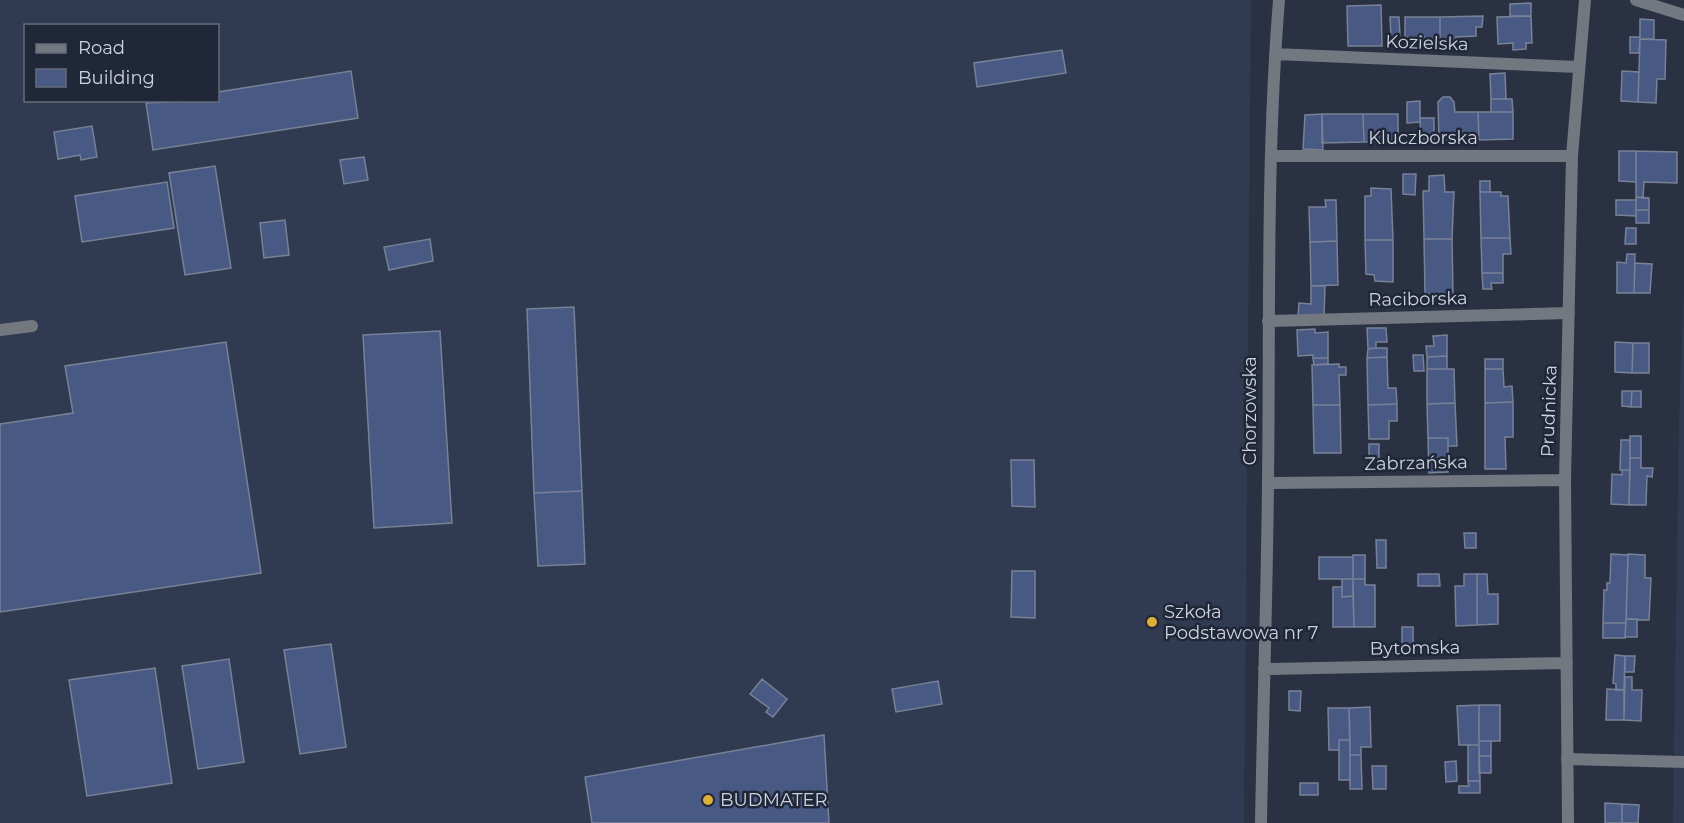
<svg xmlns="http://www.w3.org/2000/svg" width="1684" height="823" viewBox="0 0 1684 823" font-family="Montserrat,sans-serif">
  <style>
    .built { fill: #303b52; fill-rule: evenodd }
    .building { fill: #485a83; stroke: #788196; stroke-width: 1.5 }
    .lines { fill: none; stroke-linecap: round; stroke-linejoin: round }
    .lane { stroke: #727780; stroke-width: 12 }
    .street { stroke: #727780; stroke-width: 12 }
    .poi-dot { fill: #dfb034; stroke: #202738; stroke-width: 2 }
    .labels { text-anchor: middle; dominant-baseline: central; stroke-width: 5; stroke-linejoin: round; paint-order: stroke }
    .street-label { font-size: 18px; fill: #cdd3de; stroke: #202738 }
    .poi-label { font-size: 18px; fill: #cdd3de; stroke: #202738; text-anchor: start }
  </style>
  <rect width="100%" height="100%" fill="#293143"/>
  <path class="built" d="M0 0H1251L1244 823H0ZM26 26H218V100H26Z
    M1684 283V823H1673L1679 420Z"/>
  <path class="building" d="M1531 3V16H1510V4Z
    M1381 5 1382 46H1348L1347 6Z
    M1483 16 1482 27H1476V36L1456 37 1455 45H1440V17Z
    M1531 16 1532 43H1526V49L1513 50V43L1498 44 1497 17Z
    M1390 17H1399L1400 37H1391Z
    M1405 17H1440V45H1424V37H1405Z
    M1640 19 1654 20V39H1640Z
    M1630 37H1640L1639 53H1630Z
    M1640 39 1666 40 1665 79H1657L1656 103 1638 102Z
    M1062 50 1066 73 977 87 974 63Z
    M351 71 358 118 153 150 146 103 218 100V92Z
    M1622 71 1639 72 1638 102 1621 101Z
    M1505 73 1506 99H1491L1490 74Z
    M1443 97H1450L1454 102 1455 112H1478L1479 140 1439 141 1438 102Z
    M1491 99H1512L1513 112H1491Z
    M1420 101V122L1407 123V102Z
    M1478 112H1513V139L1479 140Z
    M1322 114H1363L1364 142 1322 143Z
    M1322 114 1323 150 1303 149 1305 115Z
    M1363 114H1398V142H1364Z
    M1420 118H1434V141H1421Z
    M92 126 97 157 81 160 80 155 58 159 54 132Z
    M1619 151H1636V182L1619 181Z
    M1636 151 1677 152V183L1644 182 1643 198 1636 197Z
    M364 157 368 180 344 184 340 160Z
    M215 166 231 268 185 275 169 173Z
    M1403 174H1416L1415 195 1403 194Z
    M1444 175 1445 192H1454L1452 239H1424L1423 191H1429V176Z
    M1480 181H1490V192H1480Z
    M167 182 174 228 82 242 75 196Z
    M1371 188 1391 189 1393 240H1365V196H1371Z
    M1480 192H1501V196H1508L1510 238H1481Z
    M1636 197 1649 198V210H1636Z
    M1325 200H1336L1337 241 1310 242 1309 207H1326Z
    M1616 200H1636V216L1616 215Z
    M1636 210H1649V223H1636Z
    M285 220 289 255 264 258 260 223Z
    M1626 228H1636V244H1625Z
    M1481 238H1510L1511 254H1503V273H1482Z
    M430 239 433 261 389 270 384 247Z
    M1424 239H1452L1453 294H1425Z
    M1365 240H1393V282L1375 281 1374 275 1366 274Z
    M1337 241 1338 285 1311 286 1310 242Z
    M1627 254H1635L1634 293H1617V262L1626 263Z
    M1635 263 1652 264 1650 293H1634Z
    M1482 273H1503V283H1491L1492 289H1483Z
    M1311 286H1325L1324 317H1298L1299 303 1311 304Z
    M574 307 582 491 534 493 527 309Z
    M1367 328H1386L1387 342H1376V348L1368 349Z
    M1315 329V333L1328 332V358H1313V355L1298 356 1297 330Z
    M440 331 452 523 374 528 363 335Z
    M1447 335V356L1427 357 1426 346H1434L1433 336Z
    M226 342 261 573 0 612V424L73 413 65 366Z
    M1615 342 1633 343 1632 373 1615 372Z
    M1633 343H1649V373H1632Z
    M1376 348H1387V357L1367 358 1368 349Z
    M1413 355H1423L1424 371H1414Z
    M1447 356V369H1427V357Z
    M1387 357 1388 388H1396L1397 404 1368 405 1367 358Z
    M1313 358H1328V364L1314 365Z
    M1485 359H1503V369H1485Z
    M1339 364V367H1346V375H1339L1340 405H1313L1312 365Z
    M1427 369H1454L1455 403 1427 404Z
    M1485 369H1503L1504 387 1512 386 1513 402 1485 403Z
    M1622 391H1632L1631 407 1622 406Z
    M1632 391H1641V407H1631Z
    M1513 402V437H1505L1506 469H1485V403Z
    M1455 403 1457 446H1448V438H1428L1427 404Z
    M1397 404V421H1389V439H1369L1368 405Z
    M1313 405H1340L1341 453H1314Z
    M1630 436H1641V458H1630Z
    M1428 438H1448V472L1429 473Z
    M1621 440H1630V470H1620Z
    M1369 444H1379V462H1369Z
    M1630 458H1641V468H1653L1652 477 1647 476 1646 505H1629Z
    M1011 460H1034L1035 507 1012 506Z
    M1622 470H1630L1629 505 1611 504 1612 474 1622 475Z
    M582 491 585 564 538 566 534 493Z
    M1464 533H1476V548H1465Z
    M1376 540H1386V568H1377Z
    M1611 554 1628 555 1626 623H1603L1604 590H1607V583H1610Z
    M1628 554 1645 555V578H1651L1649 620 1626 619Z
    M1353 555H1365V579H1353Z
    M1319 557H1353V579H1319Z
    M1012 571H1035V618L1011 617Z
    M1418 574H1439L1440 586H1418Z
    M1464 574H1477V625L1456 626 1455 586H1464Z
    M1477 574H1487L1488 594H1498V624L1477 625Z
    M1342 579H1353V596L1342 597Z
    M1353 579H1365V585H1375V627H1354Z
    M1333 587H1342V597L1353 596 1354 627H1333Z
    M1626 619H1637V637H1625Z
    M1603 623H1626L1625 638H1603Z
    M1402 627H1413V644H1402Z
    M331 644 346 747 300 754 284 650Z
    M1615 655 1625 656 1624 690H1616V684L1613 683Z
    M1625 656H1635L1634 672H1625Z
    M229 659 244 762 198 769 182 666Z
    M155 668 172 783 87 796 69 680Z
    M1625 677H1632V690H1642L1641 721 1624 720Z
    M762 679 787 699 773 717 766 712 769 708 750 694Z
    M938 681 942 704 896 712 892 689Z
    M1607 689 1624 690V720H1606Z
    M1289 691H1301L1300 711 1289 710Z
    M1479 705H1500V741H1479Z
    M1479 705V745H1459L1457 706Z
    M1370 707 1371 747H1361V755H1350L1349 708Z
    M1328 708H1349L1350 740H1339V750H1329Z
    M824 735 829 823H592L585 777Z
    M1339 740H1350V780H1339Z
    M1479 741H1491V756H1479Z
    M1468 745H1479L1480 781H1468Z
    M1350 755H1361L1362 789H1350Z
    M1479 756H1491V773H1479Z
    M1456 761 1457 781 1446 782 1445 762Z
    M1372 766H1386V789H1373Z
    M1468 781H1480V793H1459V786H1469Z
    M1300 783H1318V795H1300Z
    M1605 803 1622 804V823H1605Z
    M1622 804 1639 805 1638 823H1622Z"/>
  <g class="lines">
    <path class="lane" d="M1636 0 1684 15
      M0 330 32 326
      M1567 759 1684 762"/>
    <path class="street" d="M1275 54 1578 67
      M1273 156H1572
      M1268 321 1569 313
      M1268 483 1565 480
      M1264 669 1567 663
      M1261 823C1263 709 1267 596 1268 482 1270 321 1266 160 1279 0
      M1568 823 1565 480 1572 156 1585 0"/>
  </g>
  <g class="poi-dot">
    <circle cx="1152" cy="622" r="6"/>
    <circle cx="708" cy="800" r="6"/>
  </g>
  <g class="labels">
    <g class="street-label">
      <text transform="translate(1427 43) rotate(2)">Kozielska</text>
      <text x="1423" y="138">Kluczborska</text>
      <text transform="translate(1418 299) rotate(-1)">Raciborska</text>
      <text transform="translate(1250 411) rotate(-90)">Chorzowska</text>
      <text transform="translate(1549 411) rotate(-88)">Prudnicka</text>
      <text transform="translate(1416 463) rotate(-1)">Zabrzańska</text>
      <text transform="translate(1415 648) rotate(-1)">Bytomska</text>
    </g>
    <g class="poi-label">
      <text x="1164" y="612">Szkoła<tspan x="1164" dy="21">Podstawowa nr 7</tspan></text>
      <text x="720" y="800">BUDMATER</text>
    </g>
  </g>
  <rect x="24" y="24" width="195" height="78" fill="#202738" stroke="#656c7a" stroke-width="1.5"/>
  <rect x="36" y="44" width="30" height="9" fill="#727780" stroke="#656c7a" stroke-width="1.5"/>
  <text x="78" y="54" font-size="18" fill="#cdd3de">Road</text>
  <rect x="36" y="69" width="30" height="18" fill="#485a83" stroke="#656c7a" stroke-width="1.5"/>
  <text x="78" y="84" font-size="18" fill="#cdd3de">Building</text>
</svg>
